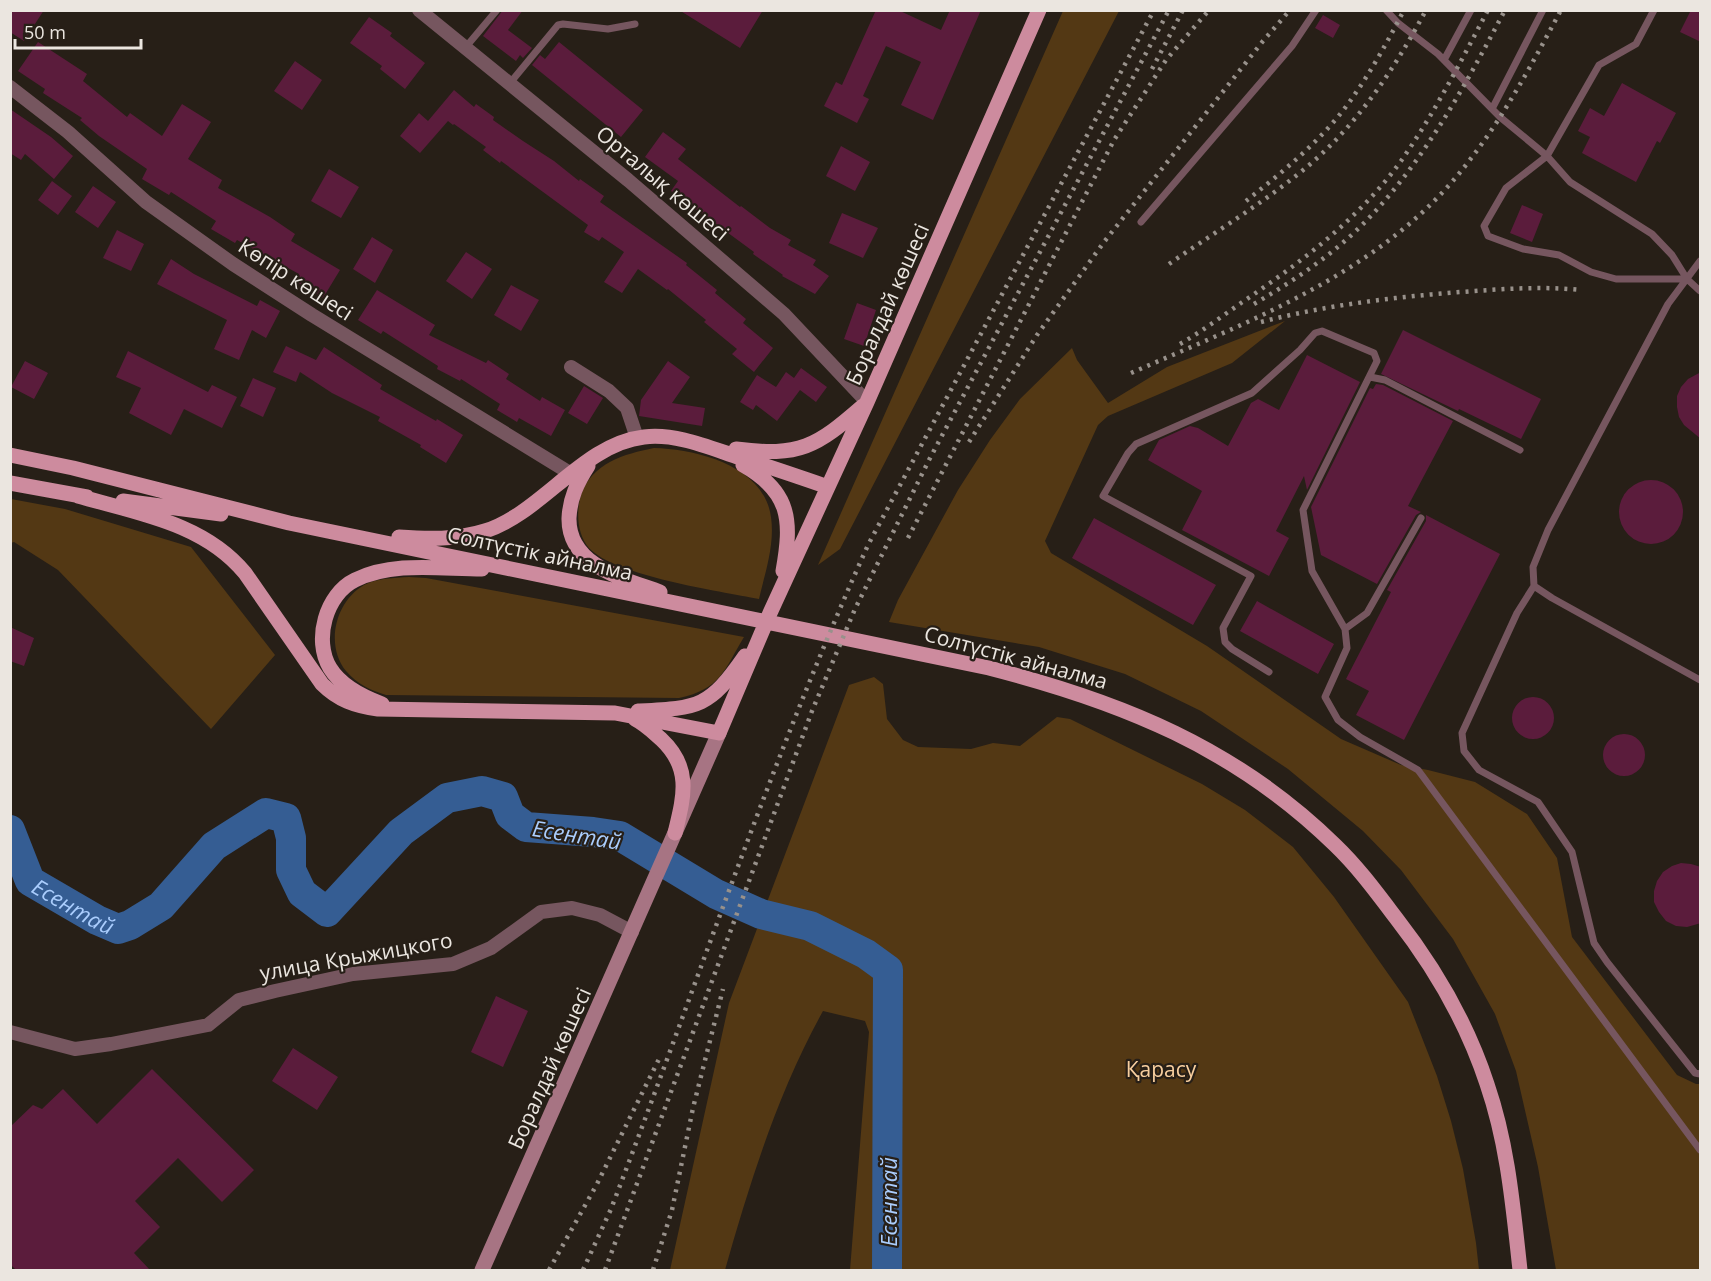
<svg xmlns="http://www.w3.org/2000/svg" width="1711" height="1281" viewBox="0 0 1711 1281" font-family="'Open Sans',sans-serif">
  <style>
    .green { fill: #533814 }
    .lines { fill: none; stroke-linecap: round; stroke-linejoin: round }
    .river { stroke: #355d93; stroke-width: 30 }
    .building { fill: #5b1c3c }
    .service { stroke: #76565f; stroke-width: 7 }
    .minor { stroke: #76565f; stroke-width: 14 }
    .secondary { stroke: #a77483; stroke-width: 15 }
    .primary { stroke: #cd8b9e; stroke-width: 15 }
    .rail { stroke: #98918b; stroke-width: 4.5; stroke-dasharray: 3 6; stroke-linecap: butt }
    .labels { text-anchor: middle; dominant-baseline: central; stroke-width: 4.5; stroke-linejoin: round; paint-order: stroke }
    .street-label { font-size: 21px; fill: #ebe6e0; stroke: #271f17 }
    .park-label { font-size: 21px; fill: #f8cf9f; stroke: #271f17 }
    .water-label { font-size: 22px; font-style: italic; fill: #aacdfd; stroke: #271f17 }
  </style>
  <rect width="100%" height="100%" fill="#271f17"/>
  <path class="green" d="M1063 11H1119L840 549 818 565Z
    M1285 321 1232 363 1108 416 1098 425 1045 541 1051 553 1207 646 1341 739 1401 765 1428 770 1475 782 1527 814 1557 858 1572 937 1677 1075 1696 1084H1700V1270H1556L1538 1167 1516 1071 1495 1014 1453 939 1401 870 1363 831 1288 769 1201 711 1125 674 1039 647 889 622 898 600 958 490 990 440 1020 399 1072 348 1077 360 1108 403 1167 367Z
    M654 448C697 449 764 466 771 517 775 545 765 573 759 599 719 591 615 576 589 548 577 534 576 512 581 495 592 463 624 454 654 448Z
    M11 499 65 509 191 547 275 655 211 729 58 570 14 542 11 543Z
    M409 577 426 578 744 637C724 670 721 689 679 698L386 695C370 690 357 684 346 671 325 645 335 602 364 585 377 578 394 578 409 577Z
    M874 677 883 684 887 719 903 740 918 747 971 749 993 743 1020 746 1057 717 1070 719 1202 784 1245 810 1293 847 1334 897 1408 1002 1437 1076 1451 1121 1463 1169 1476 1243 1479 1270H850L869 1032 865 1021 823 1011C778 1092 750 1182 725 1270H670L729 1003 849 685Z"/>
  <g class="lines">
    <path class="river" id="s1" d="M10 830 30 881 97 920 118 929 130 925 161 906 214 846 266 813 286 818 291 838V870L302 893 327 912 401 832 447 798 482 791 503 797 510 815 526 827 593 832 620 836 716 894 761 914 810 926 866 954 888 970 887 1270"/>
  </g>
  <path class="building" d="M10 10H44L24 41 10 32Z
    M503 10H523L508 30 532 48 523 58 520 55 516 61 483 36Z
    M679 10H763L740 48Z
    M876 10H898L941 30 950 10H981L933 120 901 105 921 62 886 46 863 96 869 99 857 123 824 106 836 82 842 85Z
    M1691 10H1701V42L1680 32Z
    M1323 15 1340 25 1333 38 1315 28Z
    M369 17 392 33 390 36 425 63 405 89 380 69 382 66 350 43Z
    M38 42 87 74 83 81 127 117 130 113 162 136 182 104 211 122 188 159 222 180 218 188 270 217 295 234 291 241 340 270 323 298 295 281 299 274 237 240 235 243 211 229 216 221 171 192 169 195 142 179 147 169 99 136 80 120 82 118 43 93 45 89 18 71Z
    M559 42 643 110 621 137 532 65 540 55 545 59Z
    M295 61 322 80 302 110 274 91Z
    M1622 83 1676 113 1660 143 1657 141 1636 182 1582 153 1590 137 1578 131 1590 108 1604 116Z
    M454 90 474 107 476 104 494 117 493 120 523 141 554 161 579 181 580 179 604 196 600 202 687 263 686 265 717 290 715 293 746 319 743 323 773 348 754 372 732 354 737 349 704 322 706 320 668 289 667 290 638 269 622 293 604 282 624 252 602 237 599 241 584 232 588 225 501 161 500 163 483 150 486 147 454 124 453 125 448 121 420 153 400 136 419 113 428 121Z
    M10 109 51 137 73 156 54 179 25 154 21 160 10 153Z
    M663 132 686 149 678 159 740 207 741 206 770 228 791 240 788 245 816 260 813 265 829 276 815 294 782 276 783 275 753 254 754 252 671 191 678 181 645 157Z
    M841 146 870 162 855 191 826 176Z
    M329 169 359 187 341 218 311 201Z
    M52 181 72 196 58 215 38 200Z
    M93 186 116 202 98 228 75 212Z
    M1522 205 1543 214 1532 242 1510 233Z
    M842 213 878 228 863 258 829 243Z
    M117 230 144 244 131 271 103 258Z
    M372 237 393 250 375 283 353 269Z
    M466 252 492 269 472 299 446 281Z
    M171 259 194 274 257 306 260 300 280 311 266 338 252 330 239 360 214 349 227 320 157 284Z
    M511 285 539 300 521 331 494 315Z
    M377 290 435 325 429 335 486 363 488 360 509 374 506 379 540 401 542 397 565 410 551 436 519 418 517 422 497 410 500 404 461 379 460 381 437 369 438 366 383 331 381 334 358 320Z
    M857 303 876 310 864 346 844 339Z
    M1403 330 1541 399 1521 439 1459 409 1458 411 1381 374Z
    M286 346 316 360 324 347 382 385 380 389 436 421 437 419 463 435 446 463 420 447 421 445 378 421 380 417 332 393 300 372 296 382 273 372Z
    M128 351 208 392 212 385 237 397 222 428 184 409 171 435 129 413 141 388 116 377Z
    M1307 355 1360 382 1307 490 1304 476 1276 531 1289 538 1269 576 1182 530 1202 491 1148 460 1159 440 1190 426 1198 428 1228 446 1251 403 1258 399 1279 410Z
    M25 361 48 373 34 399 11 387Z
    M668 361 690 377 672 403 705 408 702 426 639 416 641 400Z
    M801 368 827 387 816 402 800 390 777 421 756 405 753 410 740 402 757 375 776 387 786 372 794 378Z
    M1701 372V439L1684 425 1679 417 1677 407V396L1681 387 1688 379Z
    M253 378 276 388 263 417 240 406Z
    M1376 384 1383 385 1453 421 1408 506 1421 512 1416 515 1377 584 1321 555 1311 507 1370 388 1373 389Z
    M584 386 603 398 587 424 568 413Z
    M1619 512a32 32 0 1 1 64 0a32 32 0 1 1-64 0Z
    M1426 515 1500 554 1404 740 1356 715 1369 691 1346 679 1391 592 1387 590 1426 521Z
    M1094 518 1216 585 1193 625 1072 558Z
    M1257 601 1334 644 1318 674 1240 631Z
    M10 627 34 638 24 666 10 661Z
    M1512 718a21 21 0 1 1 42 0a21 21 0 1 1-42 0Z
    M1603 755a21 21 0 1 1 42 0a21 21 0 1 1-42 0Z
    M1681 863 1691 864 1701 867V923L1687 927 1676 926 1666 921 1659 912 1654 902V891L1657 881 1663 872 1672 866Z
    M496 996 528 1011 503 1067 471 1052Z
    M293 1048 338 1077 317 1110 272 1081Z
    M152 1069 254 1170 222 1202 178 1158 135 1201 160 1227 134 1253 150 1270H16L10 1264V1127L33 1105 42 1109 63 1089 97 1124Z"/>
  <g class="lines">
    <path class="service" d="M1386 10 1398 23 1438 54 1500 117 1547 156 1506 188 1484 226 1488 236 1523 249 1559 255 1591 272 1616 279H1687
      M1654 10 1636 44 1599 65 1547 156 1570 182 1652 234 1672 255 1687 279 1700 291
      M465 48 497 10
      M1444 60 1471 10
      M510 83 558 25 563 24 608 29 635 24
      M1492 109 1543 10
      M1141 222 1292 46 1316 10
      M1700 261 1668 304 1548 530 1533 567 1534 586 1552 598 1700 680
      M1370 377 1385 380 1520 450
      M1534 586 1517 613 1462 733 1464 751 1479 770 1538 802 1572 852 1594 943 1607 962 1695 1073 1700 1074
      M1345 629 1367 613 1421 518
      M1269 672 1232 649 1225 642 1223 628 1251 576 1103 496 1128 453 1136 444 1252 393 1300 350 1315 333 1322 331 1374 353 1377 361 1303 510 1312 571 1345 629 1347 648 1325 697 1338 720 1360 737 1418 770 1700 1150"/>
    <path class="minor" d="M419 10 628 180 784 314 867 402
      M10 87 68 132 146 202 233 264 312 315 578 478
      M571 367 609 391 627 408 637 438
      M10 1032 75 1049 111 1044 208 1025 239 1000 275 991 353 974 453 964 491 948 541 912 572 908 600 915 632 932"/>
    <path class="secondary" d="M482 1270 719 733"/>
    <path class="primary" d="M736 449C800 457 816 447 863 406
      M10 455 73 468 289 523 989 668C1122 702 1236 748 1335 845 1358 867 1377 893 1396 918 1435 968 1467 1023 1487 1084 1508 1145 1513 1207 1520 1270
      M743 465C791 492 792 521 783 571
      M588 466C577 483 570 498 569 518 568 566 625 579 660 592
      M10 483 87 497
      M78 496C137 513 204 523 245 573L322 684C338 700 355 706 378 709L615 713 719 733 770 613 867 402 1039 10
      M123 501 221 514
      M399 537C427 539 457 540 485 531 542 513 583 444 644 437 677 433 710 448 741 458 770 467 799 477 828 487
      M382 704C363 697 341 686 330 668 313 640 326 594 355 580 393 561 441 569 482 569
      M638 711C699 708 709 708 745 656
      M635 719C645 724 653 732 661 739 692 768 684 796 675 833"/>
    <path class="rail" d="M1152 69 1183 10
      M1246 201C1285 170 1327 136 1355 94 1373 68 1389 39 1404 10
      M1169 264C1215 232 1265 202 1308 166 1358 124 1395 68 1426 10
      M1254 304C1295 280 1334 254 1367 220 1425 160 1466 84 1505 10
      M1261 322C1327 305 1394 297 1461 292 1502 289 1541 286 1581 290
      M1180 344C1201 332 1221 317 1241 303 1300 263 1359 219 1401 161 1434 114 1461 61 1488 10
      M1131 373C1252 320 1386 271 1469 161 1505 115 1533 62 1561 10
      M969 442 1037 335 1104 242 1263 41 1290 10
      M908 538 1114 140 1166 60 1209 10
      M549 1270 597 1184 661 1055
      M583 1270 611 1209C696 988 770 762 868 545L1154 10
      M605 1270 812 711 855 609 929 460 1169 10
      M653 1270 672 1210 693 1108 723 989"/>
  </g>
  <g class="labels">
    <g class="street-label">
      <text transform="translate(663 183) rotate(40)">Орталық көшесі</text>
      <text transform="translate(296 279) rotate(33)">Көпір көшесі</text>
      <text transform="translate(887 304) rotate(-66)">Боралдай көшесі</text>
      <text transform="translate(540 553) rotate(12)">Солтүстік айналма</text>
      <text transform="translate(1016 657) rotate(15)">Солтүстік айналма</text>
      <text transform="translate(356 956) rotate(-10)">улица Крыжицкого</text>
      <text transform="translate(549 1068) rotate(-66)">Боралдай көшесі</text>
    </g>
    <g class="park-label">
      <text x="1161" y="1069">Қарасу</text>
    </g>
    <g class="water-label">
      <text transform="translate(577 834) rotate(9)">Есентай</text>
      <text stroke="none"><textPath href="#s1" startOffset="105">Есентай</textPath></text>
      <text transform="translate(888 1202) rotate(-90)">Есентай</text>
    </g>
  </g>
  <rect width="1711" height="1281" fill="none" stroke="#ebe6e0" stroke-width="24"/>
  <path d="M15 39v9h126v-9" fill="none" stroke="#ebe6e0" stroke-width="3"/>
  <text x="24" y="39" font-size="18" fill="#ebe6e0" stroke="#271f17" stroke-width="4.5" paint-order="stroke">50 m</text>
</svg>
